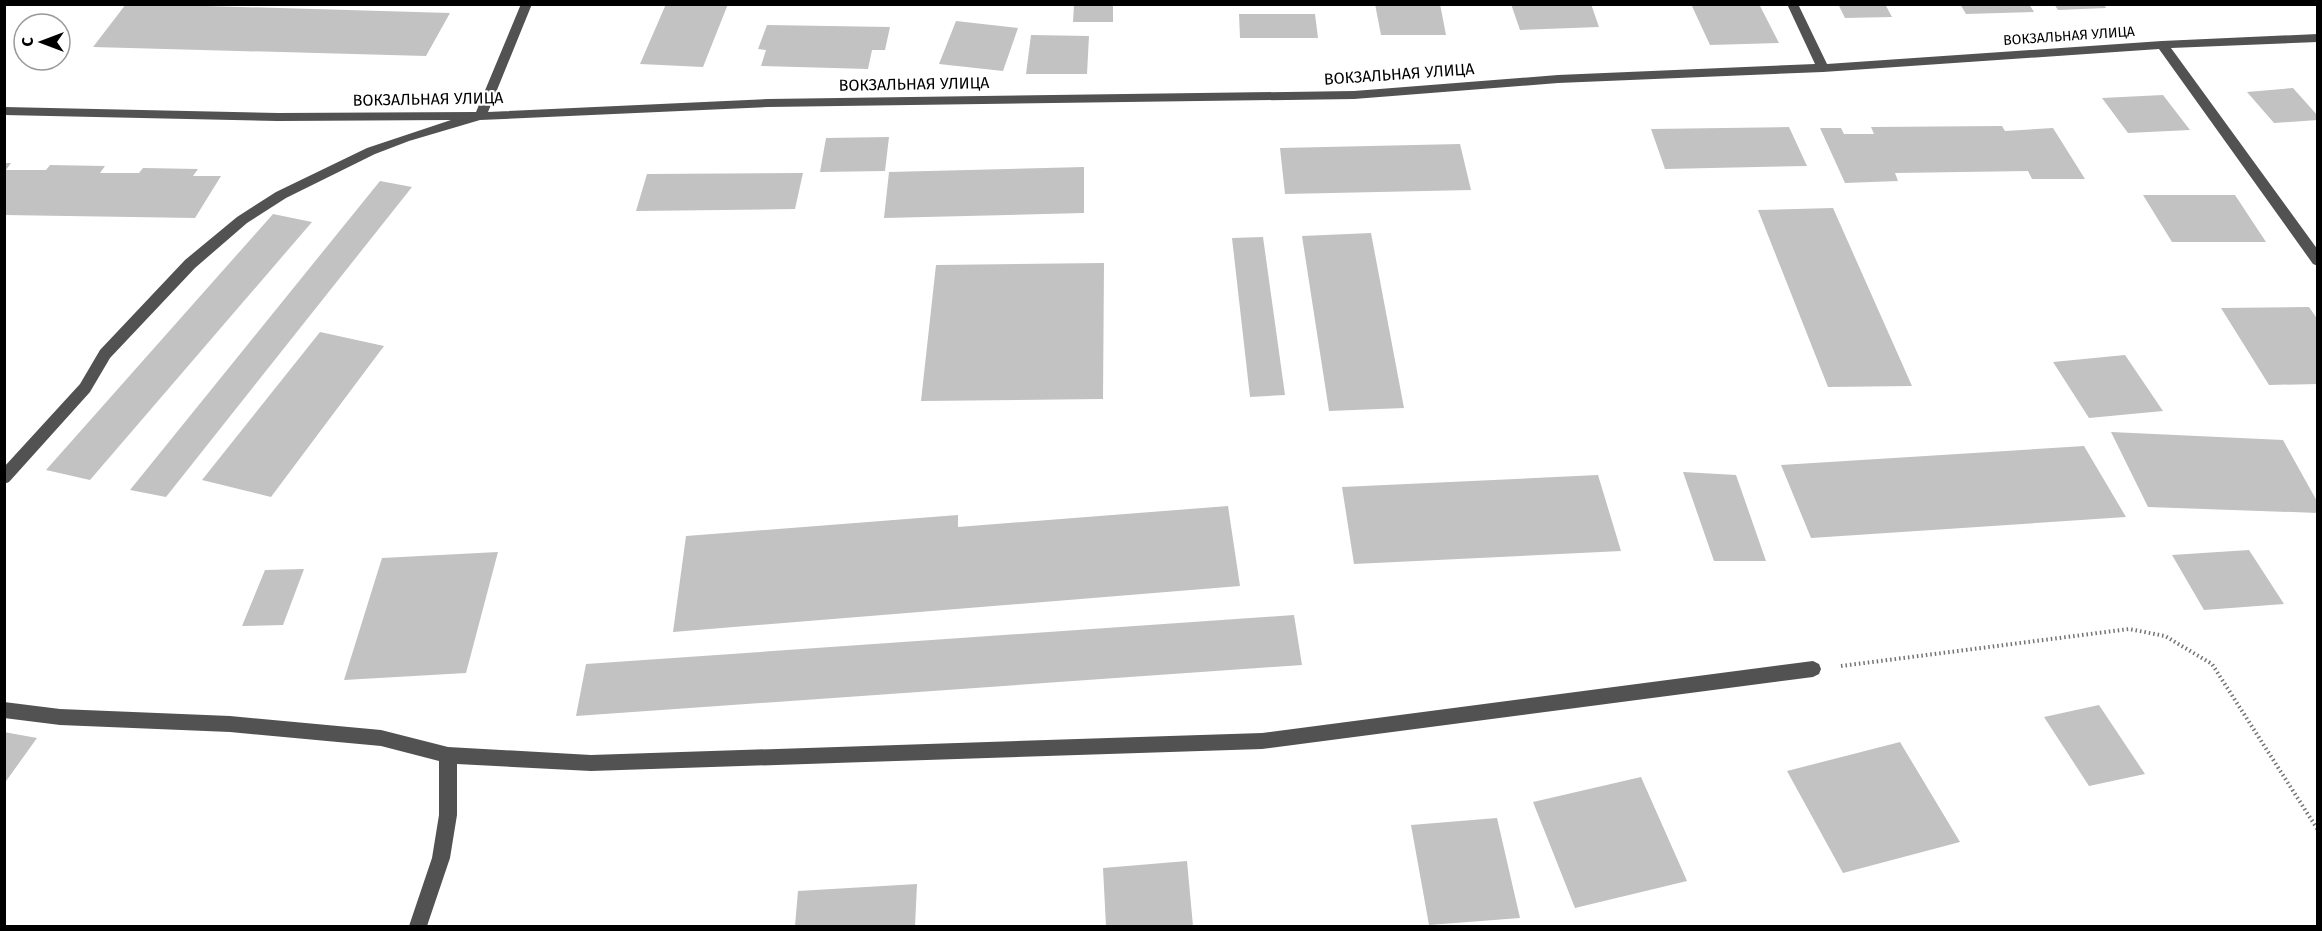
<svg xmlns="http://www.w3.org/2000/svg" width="2322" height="931" viewBox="0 0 2322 931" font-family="'Fira Sans',sans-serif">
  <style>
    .building { fill: #c2c2c2 }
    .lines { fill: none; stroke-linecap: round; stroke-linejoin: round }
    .path { stroke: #747474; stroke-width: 4; stroke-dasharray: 1.5 3; stroke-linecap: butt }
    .minor { fill: #525252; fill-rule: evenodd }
    .labels { text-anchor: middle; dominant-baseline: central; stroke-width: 4.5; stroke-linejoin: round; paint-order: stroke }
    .far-street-label { font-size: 14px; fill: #000; stroke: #fff }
    .street-label { font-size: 16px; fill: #000; stroke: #fff }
  </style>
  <rect width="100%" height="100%" fill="#fff"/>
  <path class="building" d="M126 4H139L450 13 426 56 93 47Z
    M666 4H728L703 67 640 64Z
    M1074 4H1113V22H1073Z
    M1375 4H1440L1446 35H1381Z
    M1511 4H1591L1599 27 1520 30Z
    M1691 4H1759L1779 43 1710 45Z
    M1838 4H1885L1892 17 1845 18Z
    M1960 4H2029L2034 12 1966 14Z
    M2054 4H2104L2106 8 2058 10Z
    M1239 14H1315L1318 38H1240Z
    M956 21 1018 28 1003 71 939 64Z
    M767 25 890 27 885 50H872L868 69 761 66 766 50 758 49Z
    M1031 35 1089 36 1087 74H1026Z
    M2293 88 2318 116V120L2274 123 2247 92Z
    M2163 95 2190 130 2128 133 2102 98Z
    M2002 126 2005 131 2053 128 2085 179H2032L2028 171 1895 173 1898 181 1845 183 1820 128H1841L1844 134H1874L1871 127Z
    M1789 127 1807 166 1665 169 1651 129Z
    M889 137 885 171 820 172 826 138Z
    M1460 144 1471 190 1285 194 1280 148Z
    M4 163H11L6 170H46L50 165 105 166 100 173H139L143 168 198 169 193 176H221L195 218 4 215Z
    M1084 167V213L884 218 889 172Z
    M803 173 795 209 636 211 647 174Z
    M380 181 412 187 166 497 130 490Z
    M2143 195H2235L2266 242H2172Z
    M1833 208 1912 386 1828 387 1758 210Z
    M273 214 312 222 90 480 46 470Z
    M1371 233 1404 408 1329 411 1302 236Z
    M1263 237 1285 395 1250 397 1232 238Z
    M1104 263 1103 399 921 401 936 265Z
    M2309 307 2318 320V384L2269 385 2221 308Z
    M320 332 384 346 271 497 202 480Z
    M2125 355 2163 411 2089 418 2053 362Z
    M2111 432 2283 440 2318 503V513L2148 507Z
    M2084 446 2126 517 1811 538 1781 465Z
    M1683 472 1736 475 1766 561H1714Z
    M1598 475 1621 551 1354 564 1342 487Z
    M1228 506 1240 586 673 632 686 536 958 515V527Z
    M2249 550 2284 604 2204 610 2172 555Z
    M498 552 466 673 344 680 382 558Z
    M304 569 283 625 242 626 265 570Z
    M1294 615 1302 665 576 716 586 664Z
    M2099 705 2145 774 2089 786 2044 717Z
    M4 732 37 738 4 784Z
    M1900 742 1960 842 1843 873 1787 771Z
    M1641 777 1687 881 1575 908 1533 802Z
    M1497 818 1520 918 1429 925 1411 825Z
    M1187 861 1193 926H1106L1103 868Z
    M917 884 915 926H795L798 891Z"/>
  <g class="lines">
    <path class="path" d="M1841 666 2129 629 2165 636 2212 664 2318 830"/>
    <path class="minor" d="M521 4H532L488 112 768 99 1354 91 1558 75 1815 64 1787 4H1798L1827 64 2162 41 2318 34V42L2171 48 2318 250V266L2313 264 2159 49 1823 72 1558 83 1354 99 768 107 480 120 409 141 375 154 286 198 247 223 195 268 110 358 90 392 9 482 4 484V467L80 384 100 350 185 260 237 217 276 192 367 148 451 120 278 121 4 115V107L278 113 476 112Z
      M1813 661 1819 664 1821 669 1819 674 1813 677 1262 749 591 771 457 764V815L450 858 427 926H409L432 858 439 815V761L381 746 230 732 60 725 4 718V702L60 709 230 716 381 730 448 747 591 755 1262 733Z"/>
  </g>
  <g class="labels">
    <g class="far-street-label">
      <text transform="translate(2069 36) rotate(-4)">ВОКЗАЛЬНАЯ УЛИЦА</text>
    </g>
    <g class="street-label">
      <text transform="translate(1399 74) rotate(-4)">ВОКЗАЛЬНАЯ УЛИЦА</text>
      <text transform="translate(914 84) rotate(-1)">ВОКЗАЛЬНАЯ УЛИЦА</text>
      <text transform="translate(428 99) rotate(-1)">ВОКЗАЛЬНАЯ УЛИЦА</text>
    </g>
  </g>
  <rect width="2322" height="931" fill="none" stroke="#000000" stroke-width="12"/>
  <g transform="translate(42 42) rotate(270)"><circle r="28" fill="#ffffff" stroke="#999999" stroke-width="1.5"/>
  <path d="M0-4.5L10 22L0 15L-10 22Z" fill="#000000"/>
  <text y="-9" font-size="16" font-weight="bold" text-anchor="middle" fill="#000000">С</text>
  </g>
</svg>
